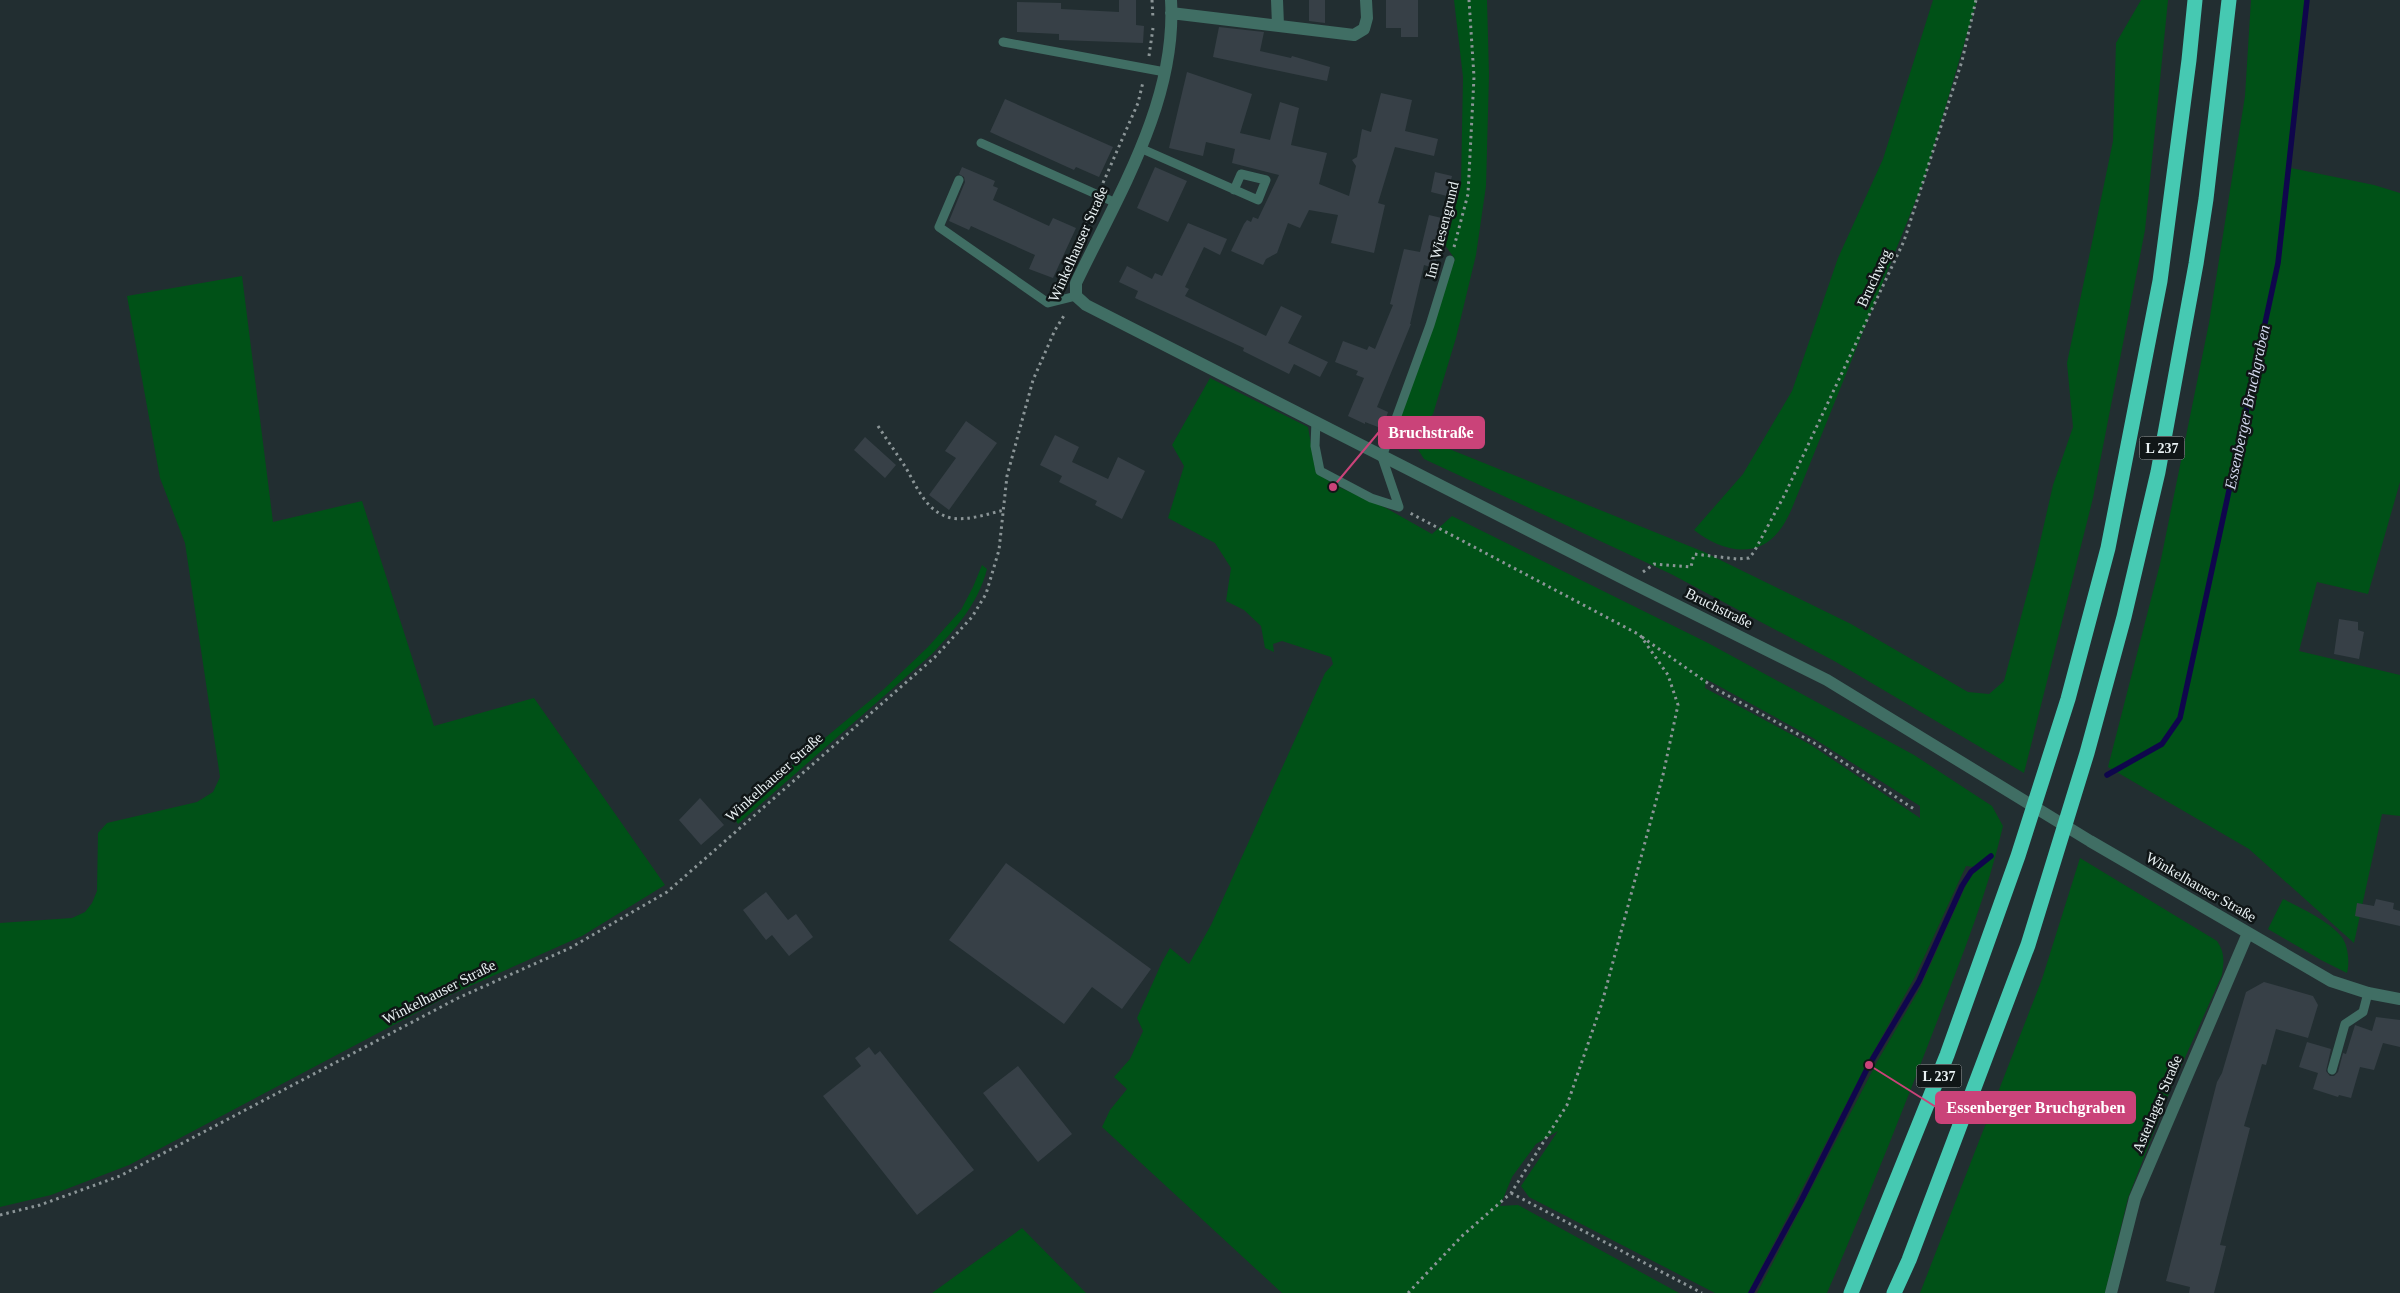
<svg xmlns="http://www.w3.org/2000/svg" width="2400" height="1293" viewBox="0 0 2400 1293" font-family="Georgia,serif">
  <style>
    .green { fill: #005117; fill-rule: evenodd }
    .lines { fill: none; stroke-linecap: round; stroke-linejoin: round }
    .stream { stroke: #0f064c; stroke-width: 5.5 }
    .building { fill: #374047 }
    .path { stroke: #8b9597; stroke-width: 3; stroke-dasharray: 2.5 4; stroke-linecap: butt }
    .lane { stroke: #406e64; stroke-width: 9 }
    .street { stroke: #406e64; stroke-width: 12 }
    .highway { stroke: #46c9b2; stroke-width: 15 }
    .labels { text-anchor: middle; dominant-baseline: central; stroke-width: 5; stroke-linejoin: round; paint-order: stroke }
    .shield { fill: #101617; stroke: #a8afb1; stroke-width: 1 }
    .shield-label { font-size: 14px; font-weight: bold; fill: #e9f1f3 }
    .street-label { font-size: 15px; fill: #e9f1f3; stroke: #101617 }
    .water-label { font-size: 16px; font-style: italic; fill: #d4d9ef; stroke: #101617 }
    .leader { fill: none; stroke: #ca4379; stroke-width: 2 }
    .callout-dot { fill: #ca4379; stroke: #101617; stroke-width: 2 }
    .callout { fill: #ca4379; stroke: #ca4379; stroke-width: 2 }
    .callout-label { font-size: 16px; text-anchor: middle; font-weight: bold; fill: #fff }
  </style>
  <rect width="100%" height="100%" fill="#222e31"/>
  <path class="green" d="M1454 0H1487L1489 75 1486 186 1476 255 1456 338 1433 414 1404 443 1395 439 1396 429 1455 259 1445 245 1461 184 1463 77Z
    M1933 0H1977L1924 180 1801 486C1795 500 1789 519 1779 531 1756 561 1719 550 1694 530L1743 474 1792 391 1838 258 1883 159Z
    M2141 0H2168L2145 230 2093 498 2024 773 1836 662 1671 574 1424 459 1417 448 1427 440 1704 552 1851 624 1968 692 1989 694 2004 681 2035 564 2053 485 2073 427 2067 363 2113 141 2116 43Z
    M2251 0H2306L2291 168 2374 185 2400 193V482L2368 594 2317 582 2299 651 2400 675V816L2382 814 2354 943 2249 849 2108 767 2160 564 2209 323 2245 96Z
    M242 276 273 522 362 501 434 726 534 698 665 885 582 936 450 995 129 1165 51 1195 0 1207V923L72 918 85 912 92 903 97 891 98 833 107 823 197 802 213 792 220 777 185 543 160 478 127 296Z
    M1210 378 1308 427 1316 473 1339 487 1386 508 1432 534 1452 516 1708 643 1914 755 1992 806 2003 826C1988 892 1962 956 1938 1019 1903 1111 1866 1203 1827 1293H1757L1878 1060 1920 988 1974 867 1966 866 1915 977 1870 1058 1748 1293H1715L1529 1197 1521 1186 1558 1131 1536 1144 1512 1177 1500 1206 1518 1205 1679 1293H1282L1102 1127 1110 1110 1127 1089 1114 1077 1130 1059 1143 1031 1137 1018 1162 962 1170 948 1189 964 1211 925 1325 673 1333 664 1331 657 1282 641 1273 644 1274 652 1265 648 1261 626 1244 610 1226 601 1231 568 1215 543 1168 518 1184 466 1172 445ZM1706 679 1813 738 1920 806V818L1811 745 1705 688Z
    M982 565 987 569C978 604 956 628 932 654L738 824 732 815 884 689 928 647 961 610 973 587Z
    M2080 858 2217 941C2225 953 2224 962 2222 975L2170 1091 2128 1198 2105 1293H1920L2042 979Z
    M2283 899C2298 906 2330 922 2340 935 2348 943 2350 962 2347 973L2321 960 2268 929Z
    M1022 1228 1086 1293H932Z"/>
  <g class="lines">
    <path class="stream" d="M2107 775 2162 744 2180 718 2278 263 2307 0
      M1751 1293 1801 1201 1869 1065 1919 981 1962 886 1971 872 1991 856"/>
  </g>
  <path class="building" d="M1119 0H1136V25L1144 26 1143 43 1059 40V34L1017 32V2L1061 3V9L1119 12Z
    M1309 0H1325V23L1309 21Z
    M1386 0H1418V37H1401V28H1386Z
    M1219 27 1264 32 1260 51 1291 58 1292 56 1330 67 1327 81 1213 57Z
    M1187 72 1252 94 1240 133 1270 140 1280 102 1299 108 1291 145 1327 153 1319 184 1349 196 1356 166 1352 160 1357 157 1362 129 1371 132 1381 93 1412 100 1405 131 1438 139 1434 156 1395 147 1378 203 1385 205 1374 253 1331 243 1338 215 1309 210 1300 228 1288 223 1277 253 1266 259 1263 265 1231 251 1244 224 1247 220 1251 222 1253 217 1258 219 1279 175 1232 163 1235 149 1206 142 1203 156 1169 148Z
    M1005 99 1113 147 1099 177 1076 167 1074 170 990 132Z
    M962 167 995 181 993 186 998 188 993 200 1049 226 1053 218 1076 228 1053 278 1029 269 1035 255 971 226 969 230 949 221 965 182 964 177 959 174Z
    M1155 167 1187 181 1168 222 1137 208Z
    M1435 172 1452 176 1447 196 1431 192Z
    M1429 215 1446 219 1434 268 1424 265 1410 324H1411L1377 407 1388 412 1384 424 1378 427 1365 422V424L1348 416 1364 378 1356 375 1358 371 1335 362 1343 341 1367 350 1369 346 1375 349 1393 305 1390 304 1404 249 1420 252Z
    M1188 223 1227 239 1220 255 1204 247 1185 287 1189 289 1185 296 1266 336 1281 306 1302 316 1288 343 1328 362 1320 377 1294 364 1289 374 1243 351 1244 348 1135 298 1138 291 1119 282 1127 266 1152 279 1155 273 1162 276Z
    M966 421 997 443 949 510 929 495 956 458 945 451Z
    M1055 435 1079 447 1072 462 1108 479 1118 457 1145 471 1122 519 1095 505 1097 501 1059 482 1062 476 1040 465Z
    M865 437 896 465 885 478 854 450Z
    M2339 619 2358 622V630L2364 632 2359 659 2334 654Z
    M700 798 724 825 701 845 679 820Z
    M1006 863 1151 969 1122 1009 1092 987 1064 1024 949 940Z
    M766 892 788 920 796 914 813 937 789 956 772 935 766 940 743 910Z
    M2376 899 2394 903 2393 909 2400 911V926L2355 916 2357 903 2374 906Z
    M2264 982 2313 996 2318 1005 2308 1038 2276 1029 2266 1065 2262 1064 2244 1126 2250 1128 2220 1245 2226 1246 2214 1293H2189L2190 1287 2166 1281 2217 1082 2222 1073 2246 992Z
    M2376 1017 2400 1020V1047L2383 1043 2374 1070 2360 1067 2351 1098 2339 1095 2338 1097 2313 1089 2318 1073 2299 1067 2307 1042 2331 1049 2326 1071 2330 1076H2334L2338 1072 2343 1053 2346 1054 2355 1025 2372 1031Z
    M869 1047 875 1055 880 1051 974 1170 917 1215 823 1096 861 1066 855 1058Z
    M1018 1066 1072 1134 1038 1162 983 1093Z"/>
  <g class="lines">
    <path class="path" d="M1152 0 1153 19
      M1149 56 1153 28
      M1103 183 1138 103 1143 82
      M1077 240 1093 207
      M1454 247 1468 194 1474 77 1469 0
      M878 426C887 440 897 454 906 468 917 487 926 512 951 518 967 521 988 514 1004 510
      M1643 572 1654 564 1691 567 1694 554 1737 559 1749 558 1754 552 1785 494 1904 241 1962 61 1976 0
      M1642 637 1716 689 1816 744 1914 809
      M1511 1193 1702 1293
      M0 1215 40 1205 120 1176 458 998 570 948 667 892 935 657 972 617 986 594 999 550 1007 476 1033 380 1055 330 1065 314
      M1408 1293 1462 1236 1511 1193 1567 1105 1602 1003 1663 775 1678 705 1668 675 1640 635 1410 513"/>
    <path class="lane" d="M1003 42 1165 72
      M981 143 1114 202
      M1140 148 1258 200 1266 180 1241 174 1234 190
      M959 180 939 227 1048 303 1076 296
      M1316 421 1315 446 1320 471 1371 498 1399 507 1382 457 1430 325 1450 260
      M2332 1070 2345 1024 2363 1012 2368 993"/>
    <path class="street" d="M1171 0C1177 101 1118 195 1076 283V296L1086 305 1632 583 1827 680 2090 841 2331 981 2368 993 2400 999
      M1277 0 1278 25
      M1171 13 1354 35 1364 29 1367 18 1366 0
      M2111 1293 2135 1198 2248 933"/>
    <path class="highway" d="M1851 1293 1947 1055 2018 856 2068 699 2108 548 2160 281 2189 60 2195 0
      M1894 1293 1909 1260 2028 945 2087 753 2124 617 2158 472 2196 264 2206 199 2229 0"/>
  </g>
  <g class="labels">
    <g class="shield">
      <rect x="2139.5" y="436.5" width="45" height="23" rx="4"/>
      <rect x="1916.5" y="1064.5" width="45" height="23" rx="4"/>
    </g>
    <g class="shield-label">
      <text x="2162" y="448">L 237</text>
      <text x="1939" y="1076">L 237</text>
    </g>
    <g class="street-label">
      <text transform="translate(1442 230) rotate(-76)">Im Wiesengrund</text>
      <text transform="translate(1078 244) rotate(-66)">Winkelhauser Straße</text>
      <text transform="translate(1874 278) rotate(-65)">Bruchweg</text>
      <text transform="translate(1719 608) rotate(26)">Bruchstraße</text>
      <text transform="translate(774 777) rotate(-42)">Winkelhauser Straße</text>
      <text transform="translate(2201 887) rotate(30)">Winkelhauser Straße</text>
      <text transform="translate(439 992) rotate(-27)">Winkelhauser Straße</text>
      <text transform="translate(2157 1104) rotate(-67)">Asterlager Straße</text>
    </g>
    <g class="water-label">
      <text transform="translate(2247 407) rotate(-78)">Essenberger Bruchgraben</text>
    </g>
  </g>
  <path class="leader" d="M1333 487L1379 432M1869 1065L1936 1107"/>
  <g class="callout-dot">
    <circle cx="1333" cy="487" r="5"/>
    <circle cx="1869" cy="1065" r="5"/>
  </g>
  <g class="callout">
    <rect x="1379" y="417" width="105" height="31" rx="5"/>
    <rect x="1936" y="1092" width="199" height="31" rx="5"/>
  </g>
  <g class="callout-label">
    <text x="1431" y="438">Bruchstraße</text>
    <text x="2036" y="1113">Essenberger Bruchgraben</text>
  </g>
</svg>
